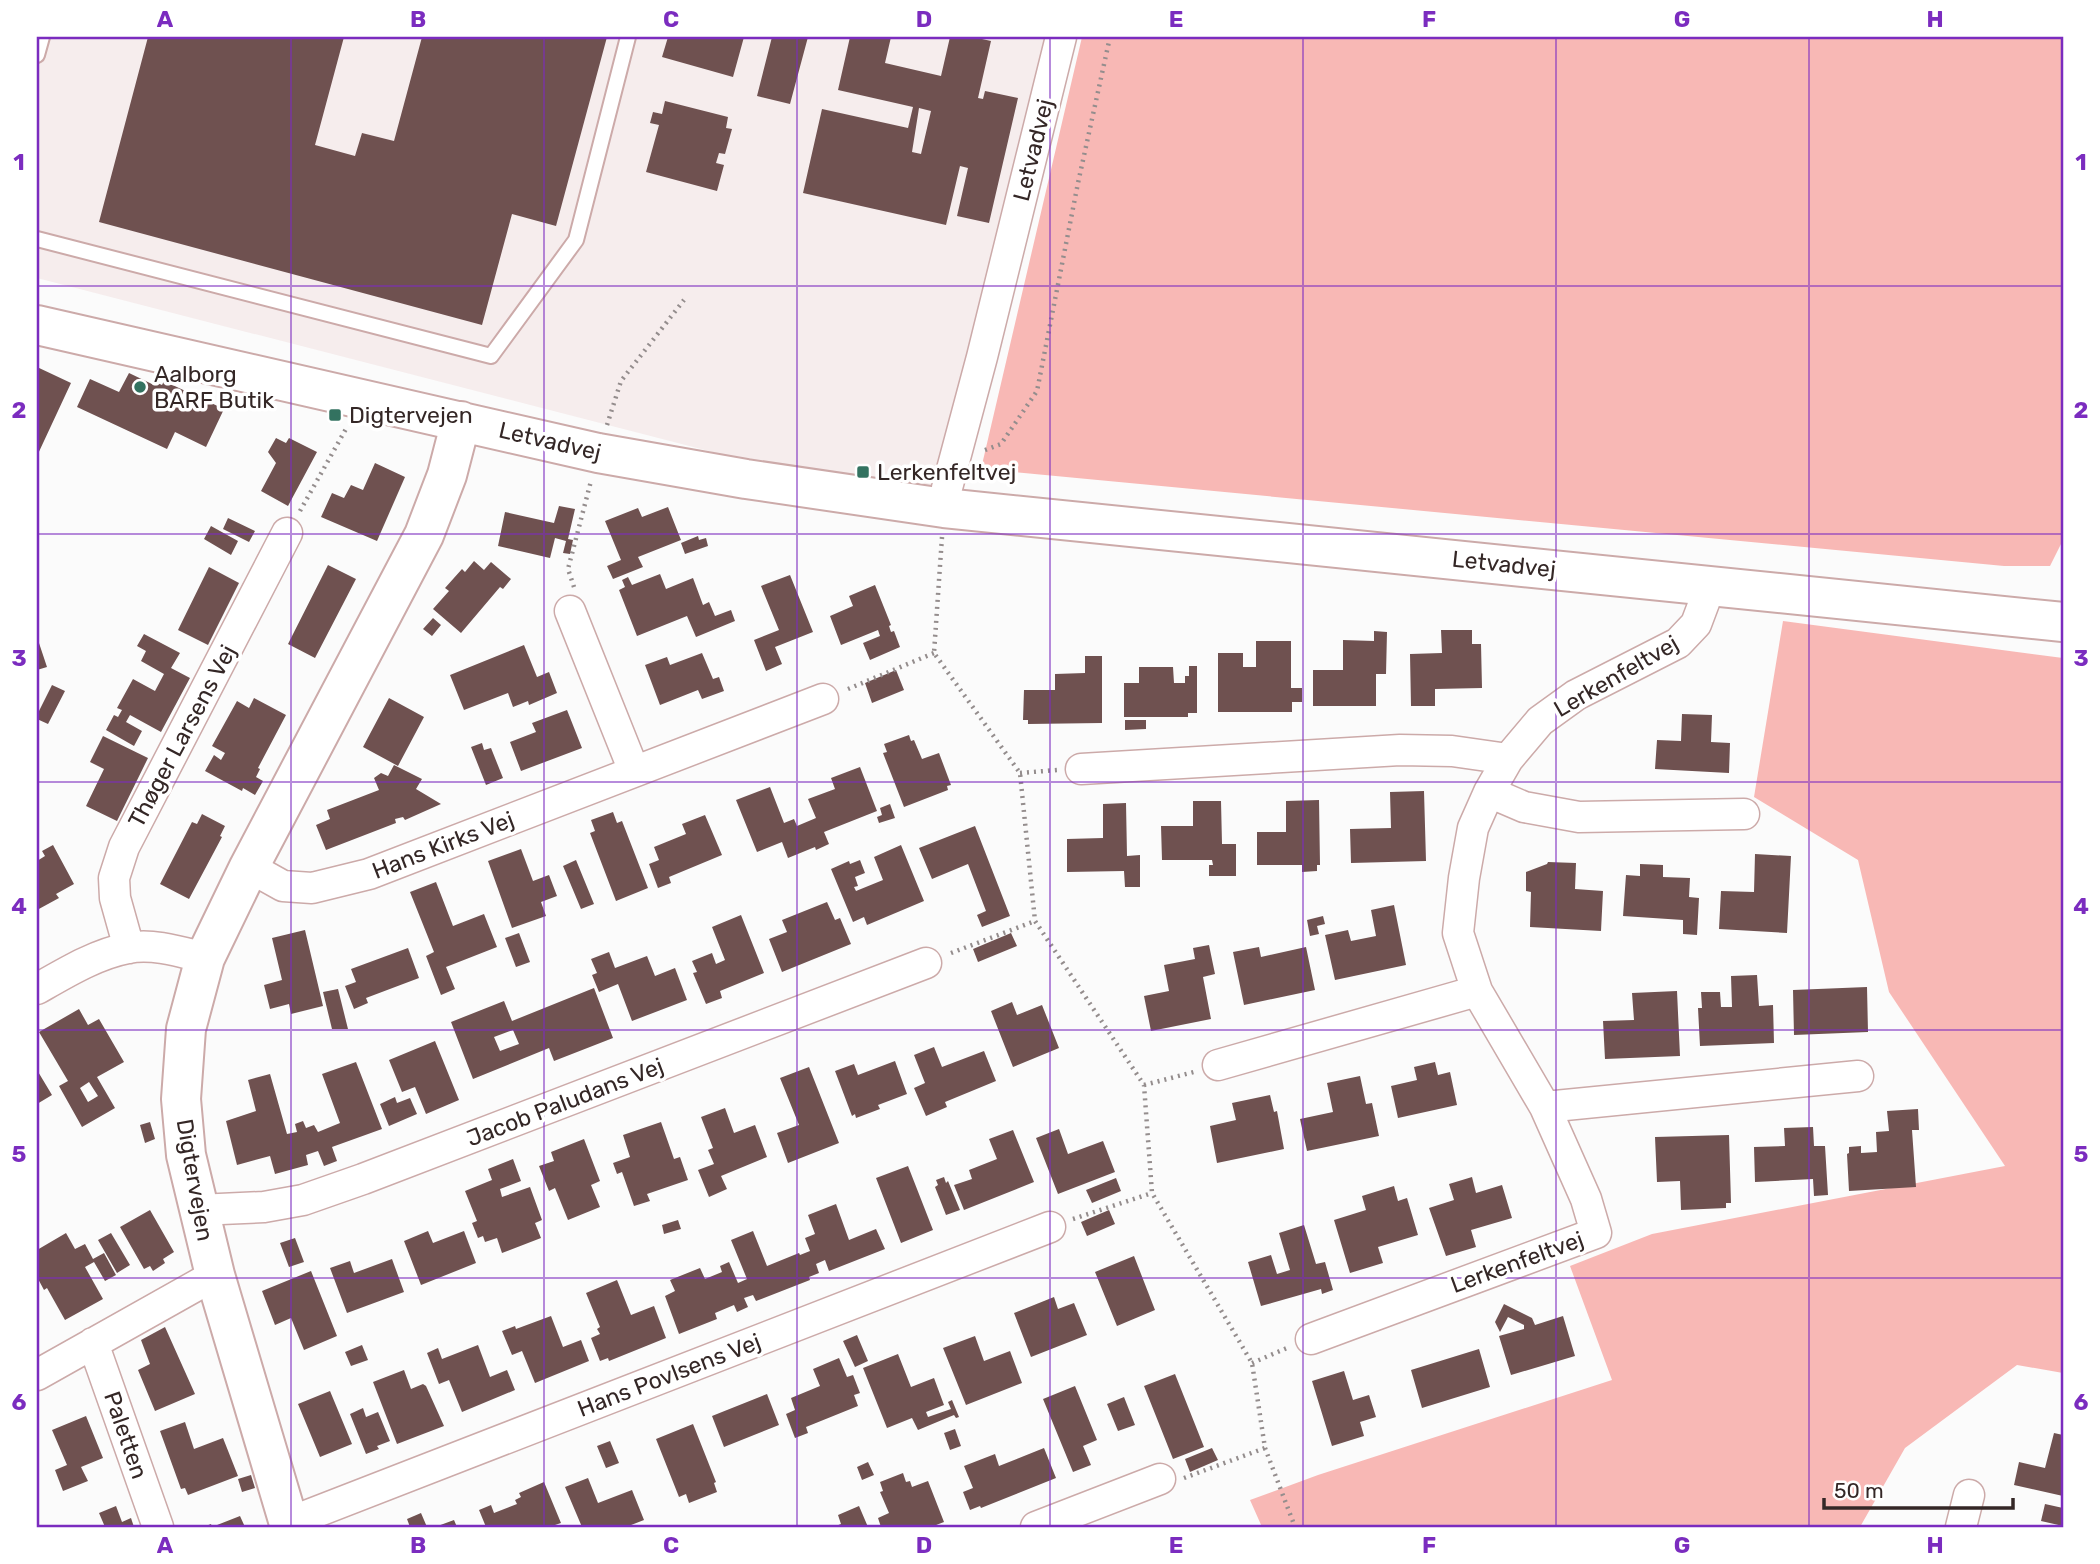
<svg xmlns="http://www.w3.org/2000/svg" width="2100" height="1564" viewBox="0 0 2100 1564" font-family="Rubik,sans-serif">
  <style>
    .built { fill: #f6eded }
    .green { fill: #f8b8b5 }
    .building { fill: #6f5150; fill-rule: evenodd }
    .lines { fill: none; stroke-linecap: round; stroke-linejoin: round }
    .lane-casing { stroke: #ccaaa9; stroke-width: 18 }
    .street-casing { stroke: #ccaaa9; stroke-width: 33 }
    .secondary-casing { stroke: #ccaaa9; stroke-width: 42 }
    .path { stroke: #948d8d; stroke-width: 4.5; stroke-dasharray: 2 5; stroke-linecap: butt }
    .lane { stroke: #fff; stroke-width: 14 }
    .street { stroke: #fff; stroke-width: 30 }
    .secondary { stroke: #fff; stroke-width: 38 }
    .grid { fill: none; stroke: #7b2cbf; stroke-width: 2; stroke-opacity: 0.55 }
    .poi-dot { fill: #337260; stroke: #fff; stroke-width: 2.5 }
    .labels { text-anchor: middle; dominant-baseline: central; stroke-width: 7; stroke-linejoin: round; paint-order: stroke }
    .street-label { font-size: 23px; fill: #342726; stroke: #fff }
    .poi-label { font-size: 23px; fill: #342726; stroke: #fff; text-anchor: start }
    .neatline { fill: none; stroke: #7b2cbf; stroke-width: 2.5 }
    .grid-label { font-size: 23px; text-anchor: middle; font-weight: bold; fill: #7b2cbf }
  </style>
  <rect width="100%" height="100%" fill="#fbfbfb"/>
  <path class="built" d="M37 37H1052L942 511 37 278Z"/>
  <path class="green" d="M1082 37H2063V540L2050 566H2004L981 469Z
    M1783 621 2063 658V1373L2017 1365 1905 1448 1860 1527H1262L1250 1500 1318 1475 1612 1380 1570 1266 1652 1234 2005 1166 1889 992 1858 860 1754 797Z"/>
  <path class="building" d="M148 37H344L315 145 355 156 362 133 394 141 422 37H607L556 226 512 214 482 325 99 222Z
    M668 37H744L733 77 662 57Z
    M772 37H808L790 104 757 96Z
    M850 37H891L885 63 941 76 950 37H973L991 41 978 98 983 99 985 91 1018 98 989 223 957 216 968 168 960 166 946 225 803 193 822 109 908 128 913 107 838 90ZM919 108 931 111 921 154 912 152Z
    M665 101 728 117 726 128 732 129 725 154 719 153 716 163 724 165 717 191 646 172 659 125 650 123 653 112 662 114Z
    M37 367 71 383 37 456Z
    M129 373 154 385 155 382 162 385 164 381 224 409 206 447 175 432 167 449 77 407 90 379 119 392Z
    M276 438 286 443 289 438 317 452 288 506 261 491 276 463 268 452Z
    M375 463 405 477 377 541 321 517 332 493 344 498 351 485 363 490Z
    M559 506 575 509 568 539 573 540 570 554 563 553 566 541 555 538 550 558 498 546 505 512 554 523Z
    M668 507 681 540 638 557 643 567 613 579 607 566 621 560 605 521 638 508 642 517Z
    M228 518 255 531 249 542 223 529Z
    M211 526 238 541 231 555 204 539Z
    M698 536 699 540 706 538 708 546 685 554 681 543Z
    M474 561 484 570 491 562 511 579 503 589 500 587 461 633 433 609 449 591 445 588 462 569 465 572Z
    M328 565 356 579 315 658 288 644Z
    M209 567 239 583 208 645 178 630Z
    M660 574 666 589 693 578 703 605 709 602 715 616 731 610 735 621 696 637 687 616 637 636 619 590 625 587 622 580 628 577 632 585Z
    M790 575 813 632 775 647 782 664 766 671 754 640 779 630 761 586Z
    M875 585 891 625 889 626 891 632 894 631 900 647 870 660 863 643 880 636 878 630 841 645 830 616 853 606 849 596Z
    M433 618 441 625 432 636 423 629Z
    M1441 630H1472V644H1481L1482 688 1435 689V706H1411L1410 654 1442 653Z
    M1374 631 1387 632 1386 674H1376V706H1313V670H1343V640L1374 641Z
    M144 634 180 653 171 668 190 678 161 732 130 715 126 722 142 731 134 746 106 730 114 715 118 717 122 710 117 708 133 679 155 691 164 674 141 661 146 651 137 646Z
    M37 637 47 667 37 670Z
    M1256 641H1291V688H1302V702H1292V712H1218V653H1243V667H1256Z
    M524 645 537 677 549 672 557 693 529 705 528 701 513 707 508 693 464 710 450 675Z
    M702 653 713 679 719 677 724 691 702 699 698 690 660 705 645 665 667 657 670 665Z
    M1085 656H1102V723L1028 724V720H1023L1024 690H1055V674L1085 673Z
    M1189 666H1197V713H1188V717H1124V683H1139V667H1173L1174 683H1185V676H1189Z
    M896 670 904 690 872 703 865 683Z
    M52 685 65 691 48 724 37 719V715Z
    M254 698 286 715 258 768 260 769 256 777 263 781 255 795 243 788 242 791 205 771 214 755 221 760 225 753 212 746 237 701 249 708Z
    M389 698 424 717 398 766 363 747Z
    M567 710 582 748 521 771 510 742 536 732 532 723Z
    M1682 714 1712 715 1711 742 1730 743 1729 773 1655 769 1657 740 1681 741Z
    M1125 720H1146V729L1125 730Z
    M909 735 911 741 914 740 922 759 939 753 951 785 947 786 948 790 904 807 883 753 887 752 884 744Z
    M103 736 148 758 117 821 86 806 104 769 90 762Z
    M482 743 484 750 491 748 503 778 486 785 471 747Z
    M394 765 422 779 416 789 441 804 405 820 403 817 395 819 396 823 326 850 316 825 330 819 327 810 379 790 374 778 381 773 388 776Z
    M860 767 877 811 824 832 829 844 816 850 815 847 788 858 782 842 757 852 736 800 770 787 784 823 794 819 797 826 816 818 808 799 835 789 831 778Z
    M1424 791 1426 861 1351 863 1350 829 1391 828 1390 792Z
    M1319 800 1320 865H1317V871L1302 872V865H1257V832H1286V801Z
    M1193 801H1221L1222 844H1236V876H1209V865H1213L1212 860H1162L1161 826H1193Z
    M1126 803 1127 856 1140 855V887H1125L1124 871 1067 872V839L1103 838V804Z
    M890 804 895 818 879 823 877 817 882 815 880 808Z
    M613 812 617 823 622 821 648 888 616 901 590 833 595 831 591 820Z
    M202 814 225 826 220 836 222 837 189 899 160 884 192 822 197 824Z
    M705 815 722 855 669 877 671 883 658 888 649 864 659 860 654 847 686 834 682 824Z
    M975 826 1010 916 982 927 977 915 986 911 968 864 932 879 919 848Z
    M53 845 74 884 56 894 59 898 37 910V861L45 856 42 851Z
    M901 845 924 901 867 925 864 917 853 922 831 869 849 861 850 864 860 860 865 873 855 877 858 886 854 887 856 891 883 880 874 857Z
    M521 849 533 881 549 875 557 896 541 902 546 916 512 928 488 861Z
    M1755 854 1791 856 1787 933 1719 929 1721 891 1754 892Z
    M576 860 594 904 581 909 563 866Z
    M1548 862 1576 863 1575 889 1603 891 1601 931 1530 927 1531 892 1526 891V872L1547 864Z
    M1640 864 1663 865V877L1690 878 1689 897 1699 898 1697 935 1683 934V920L1623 916 1626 875 1640 876Z
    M436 882 453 926 484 914 497 947 446 967 455 989 441 995 426 956 434 952 410 892Z
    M827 902 835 920 840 918 851 944 782 972 769 939 787 932 782 920Z
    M1394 905 1406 965 1335 980 1325 935 1348 930 1351 941 1376 936 1371 910Z
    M741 915 764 973 720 991 722 998 706 1004 693 973 697 972 692 961 712 953 716 964 725 960 712 927Z
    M1323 916 1325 924 1317 926 1319 934 1310 936 1307 920Z
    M305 930 323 1006 291 1014 289 1004 270 1009 264 985 282 980 272 938Z
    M519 933 530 962 516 967 505 938Z
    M1011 933 1017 946 978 962 973 949Z
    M1209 945 1215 974 1203 977 1211 1019 1151 1031 1144 996 1169 991 1164 965 1195 959 1193 948Z
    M1259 947 1261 957 1306 947 1315 990 1244 1005 1233 952Z
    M408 948 419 978 366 998 368 1003 354 1009 345 986 356 982 351 969Z
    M609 952 615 968 647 956 655 976 675 968 687 1000 632 1021 618 984 599 992 592 975 597 973 591 959Z
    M1757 975 1759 1006 1773 1005 1774 1043 1700 1046 1698 1008H1702L1701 992H1720L1721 1007H1732L1731 976Z
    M1867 987 1868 1032 1794 1035 1793 990Z
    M594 988 613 1038 554 1061 549 1048 473 1079 451 1022 504 1001 512 1021ZM513 1030 519 1044 500 1051 494 1037Z
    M338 989 348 1029H332L323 992Z
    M1677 991 1680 1056 1605 1059 1603 1021 1634 1020 1632 993Z
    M1012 1002 1017 1015 1042 1005 1059 1048 1013 1067 991 1011Z
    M79 1009 88 1025 99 1019 124 1062 97 1077 115 1108 82 1127 59 1086 68 1081 39 1032ZM89 1082 98 1096 88 1102 80 1088Z
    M435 1041 459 1100 426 1114 415 1087 402 1092 389 1060Z
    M934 1047 942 1067 984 1051 996 1081 945 1102 947 1107 926 1116 914 1088 925 1083 914 1055Z
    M895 1061 907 1094 878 1105 880 1109 856 1118 855 1114 852 1116 835 1071 854 1064 858 1075Z
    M356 1062 382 1129 332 1147 337 1161 324 1166 318 1151 306 1155 308 1165 275 1174 270 1156 237 1165 226 1121 256 1111 248 1080 270 1074 287 1134 297 1132 295 1124 303 1121 306 1128 314 1125 318 1132 340 1123 322 1074Z
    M1435 1062 1438 1075 1450 1072 1457 1105 1398 1118 1391 1086 1417 1080 1414 1067Z
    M809 1067 839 1143 788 1163 777 1133 799 1125 780 1078Z
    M37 1070 52 1095 37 1104Z
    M1360 1076 1366 1104 1372 1103 1379 1136 1307 1151 1300 1119 1333 1112 1327 1083Z
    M1270 1095 1274 1112 1277 1111 1284 1149 1217 1163 1210 1126 1236 1120 1232 1103Z
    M395 1097 397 1103 410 1098 417 1114 389 1126 380 1104Z
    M725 1108 734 1133 755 1125 767 1157 721 1176 727 1189 709 1197 698 1170 714 1164 708 1150 713 1148 701 1117Z
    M1918 1109 1919 1130H1912L1916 1187 1849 1191 1847 1154 1849 1153V1147L1861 1146V1153L1877 1152 1876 1132 1889 1131 1887 1111Z
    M150 1122 155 1139 145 1143 140 1125Z
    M661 1122 674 1159 680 1157 688 1180 647 1194 650 1201 634 1206 622 1172 617 1174 613 1163 630 1157 623 1135Z
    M1813 1127 1814 1146H1825L1828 1195 1814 1196 1813 1179 1755 1182 1754 1147 1785 1146 1784 1128Z
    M1059 1129 1068 1154 1103 1141 1115 1172 1058 1194 1036 1138Z
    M1013 1130 1034 1182 964 1210 954 1185 972 1179 969 1170 997 1159 989 1139Z
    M1729 1135 1731 1203H1726V1208L1681 1210 1680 1181 1657 1182 1655 1137Z
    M584 1139 600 1181 591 1185 600 1207 568 1220 555 1188 549 1191 539 1166 554 1161 551 1152Z
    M513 1159 521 1181 500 1189 502 1197 530 1187 542 1220 535 1223 541 1238 502 1253 497 1238 485 1242 483 1236 478 1238 472 1223 477 1221 465 1191 492 1180 488 1169Z
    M908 1166 933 1230 901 1243 876 1178Z
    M944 1177 946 1183 948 1181 960 1210 946 1215 935 1187 938 1185 936 1180Z
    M1472 1177 1476 1193 1502 1185 1512 1218 1471 1230 1476 1247 1446 1256 1429 1208 1454 1200 1449 1184Z
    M1116 1178 1121 1191 1092 1203 1086 1190Z
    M1394 1186 1398 1201 1407 1198 1418 1235 1378 1247 1383 1263 1350 1273 1334 1220 1366 1210 1362 1196Z
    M836 1204 849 1240 876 1229 885 1249 829 1271 825 1260 816 1264 819 1273 809 1277 810 1280 756 1301 753 1295 744 1298 748 1307 737 1312 734 1305 715 1313 717 1319 679 1334 665 1296 675 1291 670 1280 700 1268 705 1279 722 1272 720 1266 729 1262 738 1283 747 1279 731 1240 753 1231 767 1266 799 1253 800 1255 810 1251 805 1238 815 1234 808 1215Z
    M150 1210 174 1252 163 1259 165 1263 153 1271 150 1266 144 1269 120 1227Z
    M1109 1210 1115 1224 1087 1236 1081 1222Z
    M678 1220 681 1229 664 1234 662 1225Z
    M1304 1225 1316 1264 1325 1262 1333 1290 1322 1294 1321 1289 1261 1306 1248 1262 1271 1255 1277 1274 1290 1270 1279 1233Z
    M428 1231 433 1243 464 1231 476 1263 421 1285 404 1241Z
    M66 1233 75 1249 85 1244 93 1259 104 1253 116 1275 105 1281 94 1262 85 1267 103 1299 65 1320 47 1288 44 1290 37 1277V1250Z
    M111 1233 130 1265 117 1273 98 1240Z
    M295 1238 304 1262 289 1267 280 1243Z
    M1134 1256 1155 1310 1117 1326 1095 1272Z
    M392 1259 404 1292 347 1313 330 1268 350 1261 354 1273Z
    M311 1271 337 1336 304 1350 291 1318 275 1325 262 1291Z
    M617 1280 631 1315 654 1306 666 1338 609 1361 608 1358 600 1361 591 1338 600 1334 597 1329 600 1327 586 1293Z
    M1054 1297 1058 1309 1074 1303 1087 1335 1031 1357 1014 1313Z
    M1504 1304 1532 1318 1535 1325 1563 1316 1575 1356 1511 1375 1499 1336 1524 1329V1325L1508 1317 1500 1332 1495 1322Z
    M551 1316 563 1347 581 1340 589 1361 535 1383 522 1351 512 1355 502 1331 515 1326 516 1329Z
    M165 1327 195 1394 155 1411 138 1370 150 1364 141 1340Z
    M857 1335 868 1361 855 1367 843 1341Z
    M975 1336 984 1361 1010 1351 1022 1383 966 1405 943 1348Z
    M362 1345 368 1360 351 1366 345 1352Z
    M478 1345 490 1377 507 1370 515 1390 462 1412 449 1380 439 1384 427 1353 438 1348 442 1359Z
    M1479 1349 1490 1387 1422 1408 1411 1370Z
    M898 1354 911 1387 934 1378 944 1405 926 1412 928 1417 951 1409 948 1402 952 1400 959 1417 956 1418 954 1415 918 1430 912 1418 887 1428 863 1368Z
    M839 1358 847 1377 853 1375 860 1393 854 1395 858 1406 806 1427 808 1433 795 1438 786 1414 795 1410 791 1398 820 1386 813 1369Z
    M404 1370 411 1389 423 1384 426 1386 444 1426 397 1444 373 1382Z
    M1344 1371 1353 1400 1369 1395 1376 1417 1360 1422 1364 1436 1332 1446 1312 1381Z
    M1175 1374 1204 1447 1173 1459 1144 1386Z
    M1075 1386 1097 1440 1083 1446 1091 1465 1073 1472 1043 1399Z
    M330 1391 352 1444 320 1457 298 1404Z
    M767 1394 779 1425 724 1447 712 1416Z
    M1124 1397 1135 1425 1118 1431 1107 1404Z
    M363 1408 366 1417 378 1412 390 1441 377 1446 379 1449 366 1454 350 1414Z
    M86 1416 103 1458 81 1467 88 1481 63 1491 55 1470 67 1465 52 1430Z
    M185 1422 194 1449 223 1438 238 1476 188 1495 185 1488 181 1489 160 1431Z
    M693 1424 716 1482 714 1483 717 1492 689 1503 686 1494 679 1497 656 1439Z
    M955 1429 961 1446 950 1450 944 1433Z
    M2054 1433 2063 1435V1496L2014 1485 2019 1462 2045 1468Z
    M610 1441 619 1463 606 1468 597 1446Z
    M1044 1448 1056 1478 981 1508 980 1506 970 1510 963 1492 973 1488 964 1466 995 1454 999 1466Z
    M1212 1448 1218 1460 1190 1472 1185 1459Z
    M868 1462 874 1475 862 1480 857 1467Z
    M903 1473 906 1482 910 1481 912 1487 928 1481 944 1522 931 1527H881L878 1518 889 1513 880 1492 883 1491 880 1482Z
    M251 1475 255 1488 242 1492 238 1479Z
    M588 1478 598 1503 632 1490 644 1520 626 1527H582L565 1487Z
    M544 1482 561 1523 549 1527H486L479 1510 491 1505 494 1513 517 1504 515 1500 521 1497 519 1493Z
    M2045 1504 2063 1508V1526L2041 1521Z
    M116 1506 122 1522 131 1518 134 1527H105L99 1513Z
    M859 1506 868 1527H833L841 1524 838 1515Z
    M421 1513 427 1527H410L407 1519Z
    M240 1516 245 1527H203L211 1524 212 1527Z
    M454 1520 457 1527H435Z"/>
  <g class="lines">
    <defs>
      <path id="lane" d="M37 55 42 37
        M37 239 491 356 576 240 628 37"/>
      <path id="street" d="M944 508 947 488 982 357 1061 37
        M570 611 634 771
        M1081 769 1400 750 1452 751 1508 759
        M1489 792 1524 807 1579 817 1744 814
        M249 867 283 886 312 888 369 874 823 699
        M129 948 115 898 114 878 124 847 287 533
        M37 989C65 973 96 954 128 948 153 943 181 952 205 958
        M1218 1065 1477 991
        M1545 1107 1858 1076
        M198 1210 264 1207 303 1200 363 1179 926 963
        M1311 1339 1596 1233 1586 1199 1545 1107 1477 991 1458 933 1464 878 1473 828 1489 792 1508 759 1540 721 1576 695 1678 643 1696 624 1705 600 1708 585
        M93 1343 158 1527
        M37 1375 215 1275
        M288 1523 1050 1227
        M1036 1527 1160 1479
        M1961 1527 1969 1495"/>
      <path id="secondary" d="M37 325 598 453 746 479 944 508 2063 622
        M290 1527 215 1275 186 1155 181 1099 186 1029 205 958 249 867 424 535 447 475 461 421"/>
    </defs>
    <use href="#lane" class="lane-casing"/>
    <use href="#street" class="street-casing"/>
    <use href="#secondary" class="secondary-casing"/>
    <path class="path" d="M607 425 621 381 684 300
      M985 450 1001 444 1037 391 1078 183 1110 37
      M300 511 347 427
      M942 537 934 653 1020 773 1035 921 1144 1085 1152 1193 1252 1363 1265 1448 1295 1527
      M574 587 568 569 591 481
      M848 689 934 653
      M1020 773 1057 770
      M951 953 1035 921
      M1144 1085 1194 1072
      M1073 1219 1152 1193
      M1252 1363 1287 1348
      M1184 1478 1265 1448"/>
    <use href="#lane" class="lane"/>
    <use href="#street" class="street"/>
    <use href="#secondary" class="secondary"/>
  </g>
  <path class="grid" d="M291 37V1527M544 37V1527M797 37V1527M1050 37V1527M1303 37V1527M1556 37V1527M1809 37V1527M37 286H2063M37 534H2063M37 782H2063M37 1030H2063M37 1278H2063"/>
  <g class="poi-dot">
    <circle cx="140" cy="387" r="7"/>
    <rect x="328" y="408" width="14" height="14" rx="3.5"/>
    <rect x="856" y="465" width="14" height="14" rx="3.5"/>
  </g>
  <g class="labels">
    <g class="street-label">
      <text transform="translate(1033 150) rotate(-76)">Letvadvej</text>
      <text transform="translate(550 441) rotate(13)">Letvadvej</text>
      <text transform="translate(1504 564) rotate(6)">Letvadvej</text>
      <text transform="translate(1616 676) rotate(-30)">Lerkenfeltvej</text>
      <text transform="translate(182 736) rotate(-62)">Thøger Larsens Vej</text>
      <text transform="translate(443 845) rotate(-21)">Hans Kirks Vej</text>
      <text transform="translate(565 1102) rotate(-21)">Jacob Paludans Vej</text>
      <text transform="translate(195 1180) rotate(80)">Digtervejen</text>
      <text transform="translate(1517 1262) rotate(-20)">Lerkenfeltvej</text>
      <text transform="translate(669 1375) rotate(-21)">Hans Povlsens Vej</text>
      <text transform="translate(126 1435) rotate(71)">Paletten</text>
    </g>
    <g class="poi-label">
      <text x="154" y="374">Aalborg<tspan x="154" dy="26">BARF Butik</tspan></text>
      <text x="349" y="415">Digtervejen</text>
      <text x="877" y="472">Lerkenfeltvej</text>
    </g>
  </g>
  <rect width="2100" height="1564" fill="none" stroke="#ffffff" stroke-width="77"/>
  <path d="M1824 1498v10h189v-10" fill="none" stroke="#342726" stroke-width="3.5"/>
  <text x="1834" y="1498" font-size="21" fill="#342726" stroke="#ffffff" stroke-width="5" paint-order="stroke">50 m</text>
  <rect x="38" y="38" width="2024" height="1488" class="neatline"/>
  <g class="grid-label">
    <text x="165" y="27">A</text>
    <text x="418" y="27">B</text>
    <text x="671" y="27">C</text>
    <text x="924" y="27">D</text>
    <text x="1176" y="27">E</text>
    <text x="1429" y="27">F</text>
    <text x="1682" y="27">G</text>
    <text x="1935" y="27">H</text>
    <text x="19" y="170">1</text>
    <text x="2081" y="170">1</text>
    <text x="19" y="418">2</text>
    <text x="2081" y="418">2</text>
    <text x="19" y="666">3</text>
    <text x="2081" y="666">3</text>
    <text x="19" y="914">4</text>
    <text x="2081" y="914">4</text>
    <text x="19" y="1162">5</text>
    <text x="2081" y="1162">5</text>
    <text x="19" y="1410">6</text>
    <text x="2081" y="1410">6</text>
    <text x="165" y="1553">A</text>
    <text x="418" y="1553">B</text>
    <text x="671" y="1553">C</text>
    <text x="924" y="1553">D</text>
    <text x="1176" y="1553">E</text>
    <text x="1429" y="1553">F</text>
    <text x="1682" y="1553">G</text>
    <text x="1935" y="1553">H</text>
  </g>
</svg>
